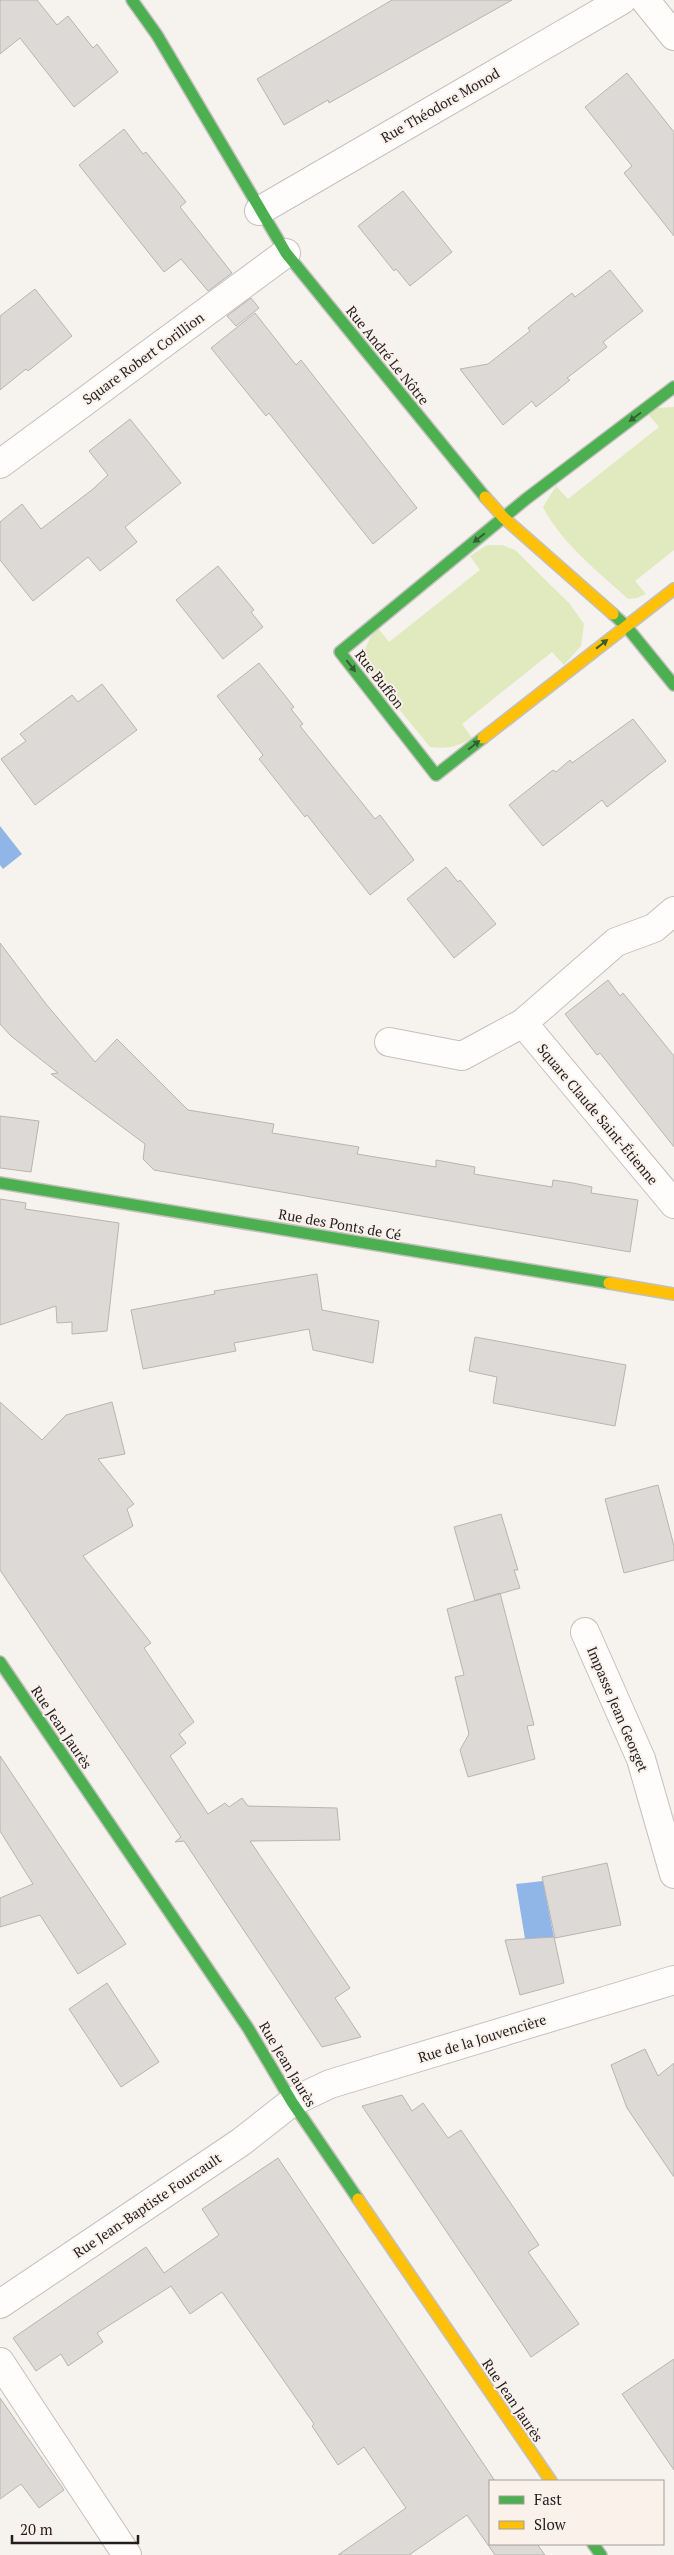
<svg xmlns="http://www.w3.org/2000/svg" width="674" height="2555" viewBox="0 0 674 2555" font-family="'PT Serif',serif">
  <style>
    .green { fill: #e1e9bf }
    .water { fill: #8fb6e6 }
    .building { fill: #dcd9d6; stroke: #b7b4b2 }
    .lines { fill: none; stroke-linecap: round; stroke-linejoin: round }
    .street-casing { stroke: #c4c0be; stroke-width: 30 }
    .fast-casing { stroke: #c4c0be; stroke-width: 14 }
    .slow-casing { stroke: #c4c0be; stroke-width: 14 }
    .street { stroke: #fefdfc; stroke-width: 28 }
    .fast { stroke: #4caf50; stroke-width: 11 }
    .slow { stroke: #ffc107; stroke-width: 11 }
    .oneway { fill: #355f33 }
    .labels { text-anchor: middle; dominant-baseline: central; stroke-width: 4; stroke-linejoin: round; paint-order: stroke }
    .street-label { font-size: 14px; fill: #221e1c; stroke: #faf1eb }
  </style>
  <rect width="100%" height="100%" fill="#f6f2ee"/>
  <path class="green" d="M674 407V550L635 581 646 594 637 598 628 599C598 571 562 544 543 507L556 486 568 499 659 427 648 414 656 408Z
    M487 545H502L515 550 569 603 584 624 581 646 564 665 552 652 462 724 472 738C458 747 447 749 430 747L367 670 364 652 370 638 378 628 389 642 480 570 470 556Z"/>
  <path class="water" d="M0 826 22 854 3 869 0 865Z
    M543 1881 554 1938 525 1939 516 1884Z"/>
  <path class="building" d="M0 0H37L57 25 68 16 93 48 97 44 118 72 74 107 20 38 0 54Z
    M392 0H512L329 103 328 100 284 125 257 79Z
    M627 73 674 132V236L624 173 632 166 585 107Z
    M124 129 143 154 146 152 186 202 180 207 232 273 208 291 181 259 164 272 79 165Z
    M403 191 452 252 410 286 396 269 394 271 358 226Z
    M610 270 643 311 603 342 607 347 567 378 570 380 536 407 532 401 503 425 460 369 488 364 530 331 528 328 572 293 575 297Z
    M35 289 72 336 28 371 26 369 0 390V316Z
    M251 298 259 308 236 326 227 316Z
    M255 313 296 365 301 360 417 508 373 544 269 413 266 416 211 348Z
    M130 419 181 483 125 527 137 542 118 557 100 571 88 557 33 601 0 560V522L22 504 41 529 93 489 108 475 89 451Z
    M218 566 254 610 251 612 263 627 223 659 176 600Z
    M259 663 294 707 291 709 303 724 300 726 375 819 380 815 414 860 370 895 307 815 305 817 259 759 263 755 217 696Z
    M102 684 137 730 35 805 1 759 26 741 20 734 72 695 78 702Z
    M633 719 666 761 607 807 602 800 543 846 509 805 553 770 556 772 570 760 572 763Z
    M446 867 458 882 460 880 496 924 454 958 407 899Z
    M0 943 46 1004 95 1062 117 1039 188 1110 274 1124 272 1133 359 1147 357 1154 436 1167V1160L475 1167 474 1174 552 1187 553 1180 573 1183 592 1187 591 1193 638 1200 630 1252 154 1170 143 1159 145 1144 51 1074 58 1073 11 1036 0 1024Z
    M608 980 620 996 623 993 674 1056V1147L600 1053 597 1055 565 1014Z
    M0 1116 39 1121 31 1172 0 1168Z
    M0 1199 26 1203 25 1209 119 1223 107 1331 72 1334V1322L57 1323 56 1306 0 1325Z
    M317 1274 322 1310 379 1321 373 1363 313 1350 309 1329 234 1343 236 1351 143 1369 131 1310 215 1294 214 1291Z
    M475 1337 626 1365 615 1426 493 1403 497 1377 469 1371Z
    M0 1402 42 1440 66 1415 112 1402 125 1454 98 1459 134 1504 127 1509 133 1526 83 1556 151 1643 144 1648 194 1722 179 1734 186 1743 170 1756 208 1814 225 1803 229 1807 242 1798 248 1806 337 1808 340 1840 250 1841 350 1988 335 1998 361 2037 322 2047 184 1841 175 1842 181 1837 0 1570Z
    M658 1485 674 1546V1560L624 1573 605 1499Z
    M501 1514 518 1570H514L520 1588 475 1601 454 1527Z
    M500 1593 534 1725 527 1726 535 1759 468 1777 460 1750 469 1734 455 1677 464 1675 447 1609Z
    M0 1756 126 1944 78 1974 40 1915 0 1927V1898L33 1884 0 1831Z
    M607 1863 621 1925 555 1938 542 1877Z
    M554 1937 564 1983 520 1995 505 1940Z
    M107 1983 159 2062 121 2087 69 2009Z
    M645 2049 658 2076 674 2063V2177L627 2108 611 2065Z
    M402 2095 412 2111 423 2103 448 2138 461 2130 539 2245 528 2252 579 2324 531 2357 362 2106Z
    M278 2158 495 2481H490V2544H537L545 2555H495L467 2515 409 2555H338L406 2508 364 2447 338 2465 312 2426 314 2424 222 2292 190 2314 171 2286 97 2333 103 2342 68 2366 61 2354 36 2371 13 2338 146 2247 164 2273 219 2235 202 2209Z
    M674 2359V2470L622 2394Z
    M0 2398 64 2490 39 2508 21 2484 0 2499Z"/>
  <g class="lines">
    <defs>
      <path id="street" d="M645 0 674 36
        M259 211 622 0
        M0 464 286 253
        M674 911 654 928 616 942 523 1023 674 1204
        M389 1042 462 1056 523 1023
        M585 1632 641 1759 674 1874
        M0 2304 241 2142 292 2102 330 2084 674 1980
        M0 2362 127 2555"/>
      <path id="fast" d="M132 0 157 35 286 253 485 497
        M613 614 626 626 674 685
        M483 738 436 775 340 652 526 499 674 387
        M0 1183 609 1283
        M0 1662 248 2028 292 2102 358 2199
        M593 2544 601 2555"/>
      <path id="slow" d="M485 497 504 518 613 614
        M483 738 674 589
        M609 1283 674 1294
        M358 2199 551 2481"/>
    </defs>
    <use href="#street" class="street-casing"/>
    <use href="#fast" class="fast-casing"/>
    <use href="#slow" class="slow-casing"/>
    <use href="#street" class="street"/>
    <use href="#fast" class="fast"/>
    <use href="#slow" class="slow"/>
  </g>
  <defs><path id="oneway-solid" d="M-6-.8H1V-3.2L6.5 0L1 3.2V.8H-6Z" transform="scale(1.25)"/></defs>
  <g class="oneway">
    <use href="#oneway-solid" transform="translate(635 417) rotate(143)"/>
    <use href="#oneway-solid" transform="translate(479 538) rotate(141)"/>
    <use href="#oneway-solid" transform="translate(602 644) rotate(-38)"/>
    <use href="#oneway-solid" transform="translate(351 666) rotate(52)"/>
    <use href="#oneway-solid" transform="translate(474 745) rotate(-38)"/>
  </g>
  <g class="labels">
    <g class="street-label">
      <text transform="translate(440 105) rotate(-30)">Rue Théodore Monod</text>
      <text transform="translate(388 355) rotate(51)">Rue André Le Nôtre</text>
      <text transform="translate(143 358) rotate(-36)">Square Robert Corillion</text>
      <text transform="translate(380 679) rotate(52)">Rue Buffon</text>
      <text transform="translate(598 1114) rotate(50)">Square Claude Saint-Étienne</text>
      <text transform="translate(340 1224) rotate(10)">Rue des Ponts de Cé</text>
      <text transform="translate(618 1709) rotate(67)">Impasse Jean Georget</text>
      <text transform="translate(62 1727) rotate(56)">Rue Jean Jaurès</text>
      <text transform="translate(482 2038) rotate(-17)">Rue de la Jouvencière</text>
      <text transform="translate(288 2064) rotate(59)">Rue Jean Jaurès</text>
      <text transform="translate(147 2205) rotate(-34)">Rue Jean-Baptiste Fourcault</text>
      <text transform="translate(513 2400) rotate(56)">Rue Jean Jaurès</text>
    </g>
  </g>
  <rect x="489" y="2480" width="175" height="65" fill="#faf1eb" stroke="#a49d98"/>
  <rect x="499" y="2496" width="25" height="8" fill="#4caf50" stroke="#a49d98"/>
  <text x="534" y="2505" font-size="15" fill="#221e1c">Fast</text>
  <rect x="499" y="2521" width="25" height="8" fill="#ffc107" stroke="#a49d98"/>
  <text x="534" y="2530" font-size="15" fill="#221e1c">Slow</text>
  <path d="M12 2535v8h126v-8" fill="none" stroke="#221e1c" stroke-width="2.5"/>
  <text x="20" y="2535" font-size="15" fill="#221e1c" stroke="#faf1eb" stroke-width="4" paint-order="stroke">20 m</text>
</svg>
